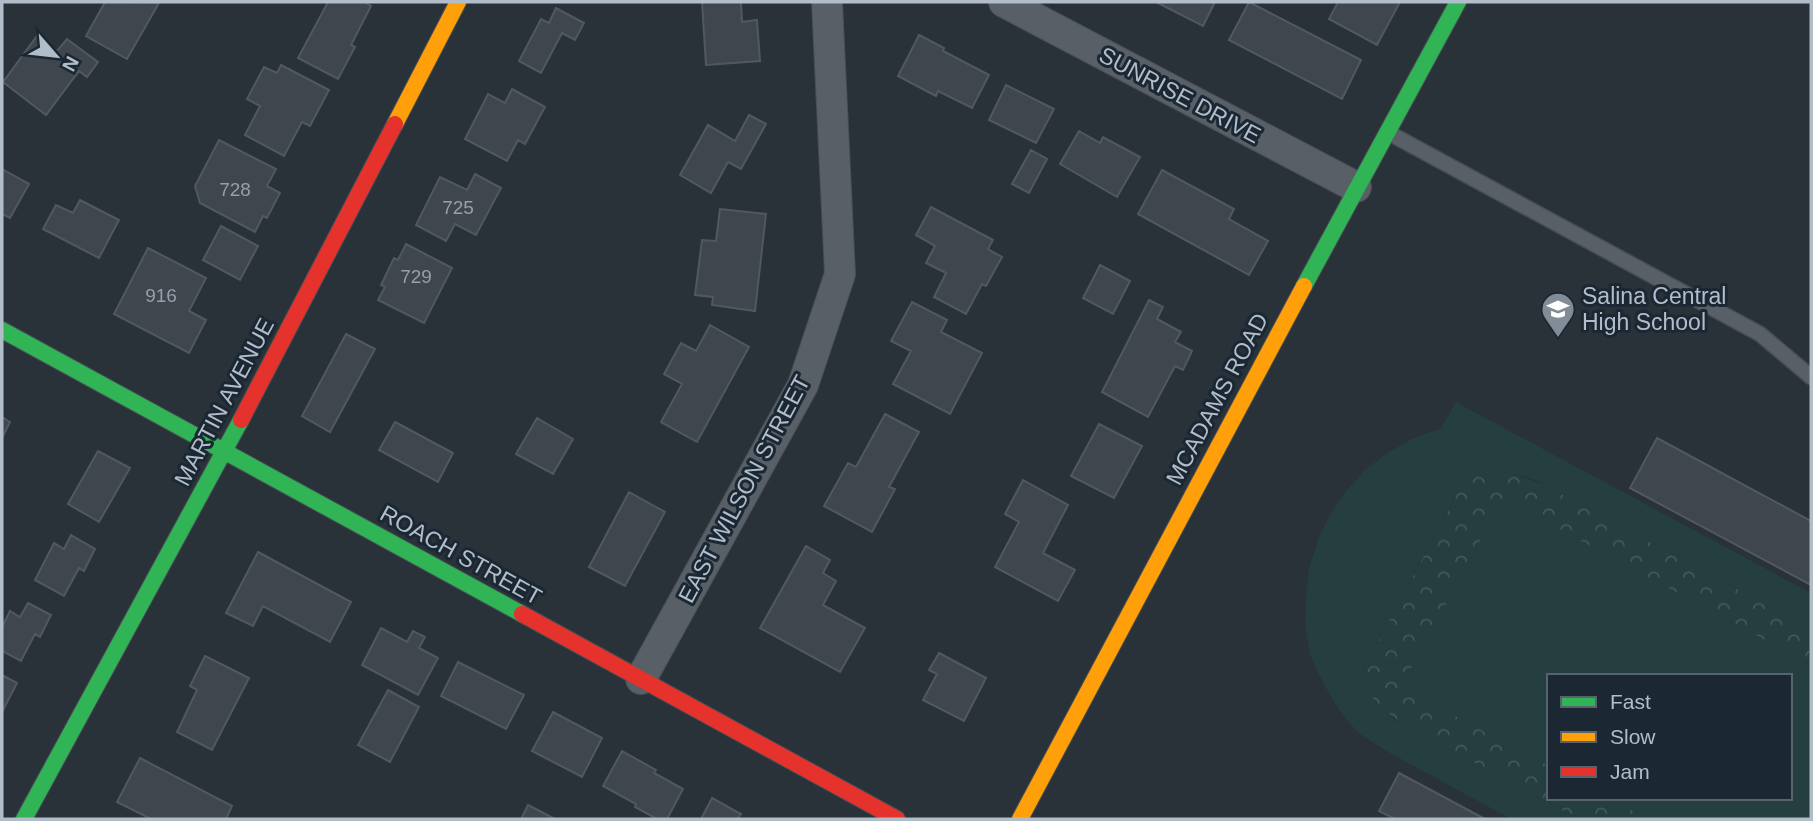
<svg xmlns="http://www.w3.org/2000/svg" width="1813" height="821" viewBox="0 0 1813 821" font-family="Arial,sans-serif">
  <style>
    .forest { fill: url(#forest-crowns); fill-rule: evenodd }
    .pitch { fill: #253e3f }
    .building { fill: #40464d; stroke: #515860; stroke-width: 2 }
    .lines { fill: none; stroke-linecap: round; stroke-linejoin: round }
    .lane-casing { stroke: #474d53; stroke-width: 17 }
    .street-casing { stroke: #474d53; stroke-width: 32 }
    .fast-casing { stroke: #474d53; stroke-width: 18 }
    .slow-casing { stroke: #474d53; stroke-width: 18 }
    .jam-casing { stroke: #474d53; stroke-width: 18 }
    .lane { stroke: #595f66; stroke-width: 14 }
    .street { stroke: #595f66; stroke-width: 30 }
    .fast { stroke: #30b455; stroke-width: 16 }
    .slow { stroke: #ff9f0a; stroke-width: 16 }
    .jam { stroke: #e5322d; stroke-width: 16 }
    .labels { text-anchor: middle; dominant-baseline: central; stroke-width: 6; stroke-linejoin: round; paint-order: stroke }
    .number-label { font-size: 19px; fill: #969fab }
    .street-label { font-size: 23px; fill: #b2bdca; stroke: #1b2834 }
    .poi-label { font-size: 23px; fill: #b2bdca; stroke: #1b2834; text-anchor: start }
  </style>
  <defs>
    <pattern id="forest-crowns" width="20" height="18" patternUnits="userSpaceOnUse" patternTransform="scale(1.75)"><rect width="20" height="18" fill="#253e3f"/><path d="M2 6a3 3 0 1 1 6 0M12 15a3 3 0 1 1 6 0" fill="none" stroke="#425859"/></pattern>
  </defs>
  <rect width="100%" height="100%" fill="#293139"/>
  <path class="forest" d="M1491 469 1512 473 1555 489 1811 629V819H1578L1413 730C1388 715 1372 703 1359 676L1470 470ZM1549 676H1790V798H1549Z"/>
  <path class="pitch" d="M1456 402 1811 593V629L1535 480C1513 473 1493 469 1470 470L1359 676C1367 694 1379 706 1394 719L1578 819H1511L1388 752 1357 732 1339 710 1323 683 1310 655 1305 625 1306 597 1309 568 1319 537 1331 513 1345 492 1365 470 1387 453 1412 439 1441 428Z
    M1503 499 1811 665V819H1648L1609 798H1790V676H1549V766L1401 687Z"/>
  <path class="building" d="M105 2 159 3 127 59 86 36Z
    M328 2H364L371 6 351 45 355 47 338 79 298 58Z
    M702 2H741L742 22 757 20 760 61 706 65Z
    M1156 2H1215L1203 26Z
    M1249 2 1361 60 1342 99 1229 40Z
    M1338 2H1400L1377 45 1329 19Z
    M556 8 584 23 575 40 562 33 541 73 519 61 541 19 549 23Z
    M919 35 944 48 943 51 989 75 972 108 938 91 936 96 898 76Z
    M37 36 57 51 67 39 98 62 87 77 79 71 46 115 3 82Z
    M281 65 329 90 310 126 302 122 284 156 245 135 260 106 247 99 264 67 277 73Z
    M1006 85 1054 109 1036 143 989 120Z
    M512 89 545 107 525 144 518 140 507 161 465 139 488 94 505 103Z
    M749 115 766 124 741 169 728 162 711 193 680 175 708 125 735 141Z
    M1079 131 1100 143 1103 137 1140 157 1117 197 1060 164Z
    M219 140 276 169 267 186 280 193 267 218 263 216 255 232 200 203 195 186Z
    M1031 150 1047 159 1029 193 1012 184Z
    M2 169 29 184 10 218 2 214Z
    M1162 170 1234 209 1229 219 1268 241 1249 275 1138 214Z
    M475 174 501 188 476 235 455 224 446 241 416 225 440 177 467 190Z
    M80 200 119 220 99 258 43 229 56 205 73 213Z
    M931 207 993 240 988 249 1002 257 986 286 982 284 966 314 934 297 946 273 926 263 935 246 916 235Z
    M720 209 766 214 755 311 712 305 713 297 695 295 702 240 716 241Z
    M221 226 258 246 240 280 203 260Z
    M406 244 452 268 424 323 378 300 385 287 381 285 394 258 398 260Z
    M148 248 206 278 189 311 206 320 189 353 114 314Z
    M1100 265 1130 281 1113 314 1083 298Z
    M1149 300 1163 307 1157 319 1181 332 1175 342 1192 351 1183 370 1175 366 1148 417 1102 392Z
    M912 302 947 320 941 332 982 353 950 414 893 384 911 351 891 341Z
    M710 325 749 347 697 442 661 422 682 384 664 374 681 343 696 351Z
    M346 334 375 349 330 432 302 416Z
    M885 414 919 432 889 487 895 489 872 532 824 506 848 463 856 467Z
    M2 417 10 422 2 438Z
    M537 418 573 439 553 474 516 454Z
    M395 422 453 453 438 482 379 450Z
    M1099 424 1142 446 1114 498 1071 476Z
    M1657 438 1811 521V585L1630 488Z
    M98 451 130 468 99 522 68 504Z
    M1023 480 1068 505 1043 553 1075 570 1058 601 995 567 1019 522 1005 514Z
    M629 492 665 512 625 586 589 567Z
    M71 535 95 549 84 571 79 568 64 596 35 580 54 543 64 549Z
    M806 546 830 560 823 573 836 581 823 605 865 628 840 672 760 628Z
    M258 552 351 602 330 642 263 606 253 626 226 613Z
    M28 603 51 615 40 637 35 634 21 661 2 651V627L10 611 20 617Z
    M381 628 407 642 413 631 425 637 419 648 438 658 418 695 362 665Z
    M939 653 986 678 964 721 923 700 937 674 929 670Z
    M205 656 249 678 212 750 177 732 197 690 190 686Z
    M458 662 524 695 506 729 441 696Z
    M2 675 17 683 2 712Z
    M388 690 419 707 390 762 358 745Z
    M553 712 602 738 582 777 532 751Z
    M622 751 656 770 654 773 683 789 667 819H657L635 807 636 804 603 786Z
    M140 758 232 806 226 819H151L117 802Z
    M1399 773 1485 819H1395L1379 811Z
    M712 798 741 814 737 819H701Z
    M528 805 555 819H521Z"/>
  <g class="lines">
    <defs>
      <path id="lane" d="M1389 133 1760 334 1811 377"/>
      <path id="street" d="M1004 2 1356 187
        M641 679 803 385 840 274 827 2"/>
      <path id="fast" d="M1304 286 1458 2
        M2 330 522 614
        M24 819 241 420"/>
      <path id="slow" d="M395 124 458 2
        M1020 819 1304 286"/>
      <path id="jam" d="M241 420 395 124
        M522 614 897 819"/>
    </defs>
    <use href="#lane" class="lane-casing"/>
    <use href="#street" class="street-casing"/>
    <use href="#fast" class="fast-casing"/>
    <use href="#slow" class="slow-casing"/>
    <use href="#jam" class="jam-casing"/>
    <use href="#lane" class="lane"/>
    <use href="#street" class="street"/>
    <use href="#fast" class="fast"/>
    <use href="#slow" class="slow"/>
    <use href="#jam" class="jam"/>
  </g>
  <defs>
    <symbol id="school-pin" viewBox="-11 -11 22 30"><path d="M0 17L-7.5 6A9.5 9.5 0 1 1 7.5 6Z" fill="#828c97" stroke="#1b2834"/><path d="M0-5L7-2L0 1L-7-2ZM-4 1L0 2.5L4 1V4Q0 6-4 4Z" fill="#fff"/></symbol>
  </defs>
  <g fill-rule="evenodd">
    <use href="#school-pin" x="1539" y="290" width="38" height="52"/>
  </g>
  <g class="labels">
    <g class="number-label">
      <text x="235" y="189">728</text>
      <text x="458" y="207">725</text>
      <text x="416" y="276">729</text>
      <text x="161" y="295">916</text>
    </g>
    <g class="street-label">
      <text transform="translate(1180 95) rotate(28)">SUNRISE DRIVE</text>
      <text transform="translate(1217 399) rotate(-62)">MCADAMS ROAD</text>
      <text transform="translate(224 402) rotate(-62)">MARTIN AVENUE</text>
      <text transform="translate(744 489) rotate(-62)">EAST WILSON STREET</text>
      <text transform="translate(461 555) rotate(29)">ROACH STREET</text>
    </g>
    <g class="poi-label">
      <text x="1582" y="296">Salina Central<tspan x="1582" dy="26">High School</tspan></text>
    </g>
  </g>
  <rect width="1813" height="821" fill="none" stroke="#b2bdca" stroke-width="7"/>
  <rect x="1547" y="674" width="245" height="126" fill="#1b2834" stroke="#576470" stroke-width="2"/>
  <rect x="1561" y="697" width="35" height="10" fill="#30b455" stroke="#576470" stroke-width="2"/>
  <text x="1610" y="709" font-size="21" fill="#b2bdca">Fast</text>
  <rect x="1561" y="732" width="35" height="10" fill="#ff9f0a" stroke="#576470" stroke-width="2"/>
  <text x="1610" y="744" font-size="21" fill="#b2bdca">Slow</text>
  <rect x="1561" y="767" width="35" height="10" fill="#e5322d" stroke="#576470" stroke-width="2"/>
  <text x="1610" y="779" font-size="21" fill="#b2bdca">Jam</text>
  <g transform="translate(56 56) rotate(118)" stroke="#1b2834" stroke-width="5" paint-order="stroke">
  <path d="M0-5L12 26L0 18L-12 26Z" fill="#b2bdca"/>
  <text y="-10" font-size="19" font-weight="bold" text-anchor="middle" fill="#b2bdca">N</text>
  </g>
</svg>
